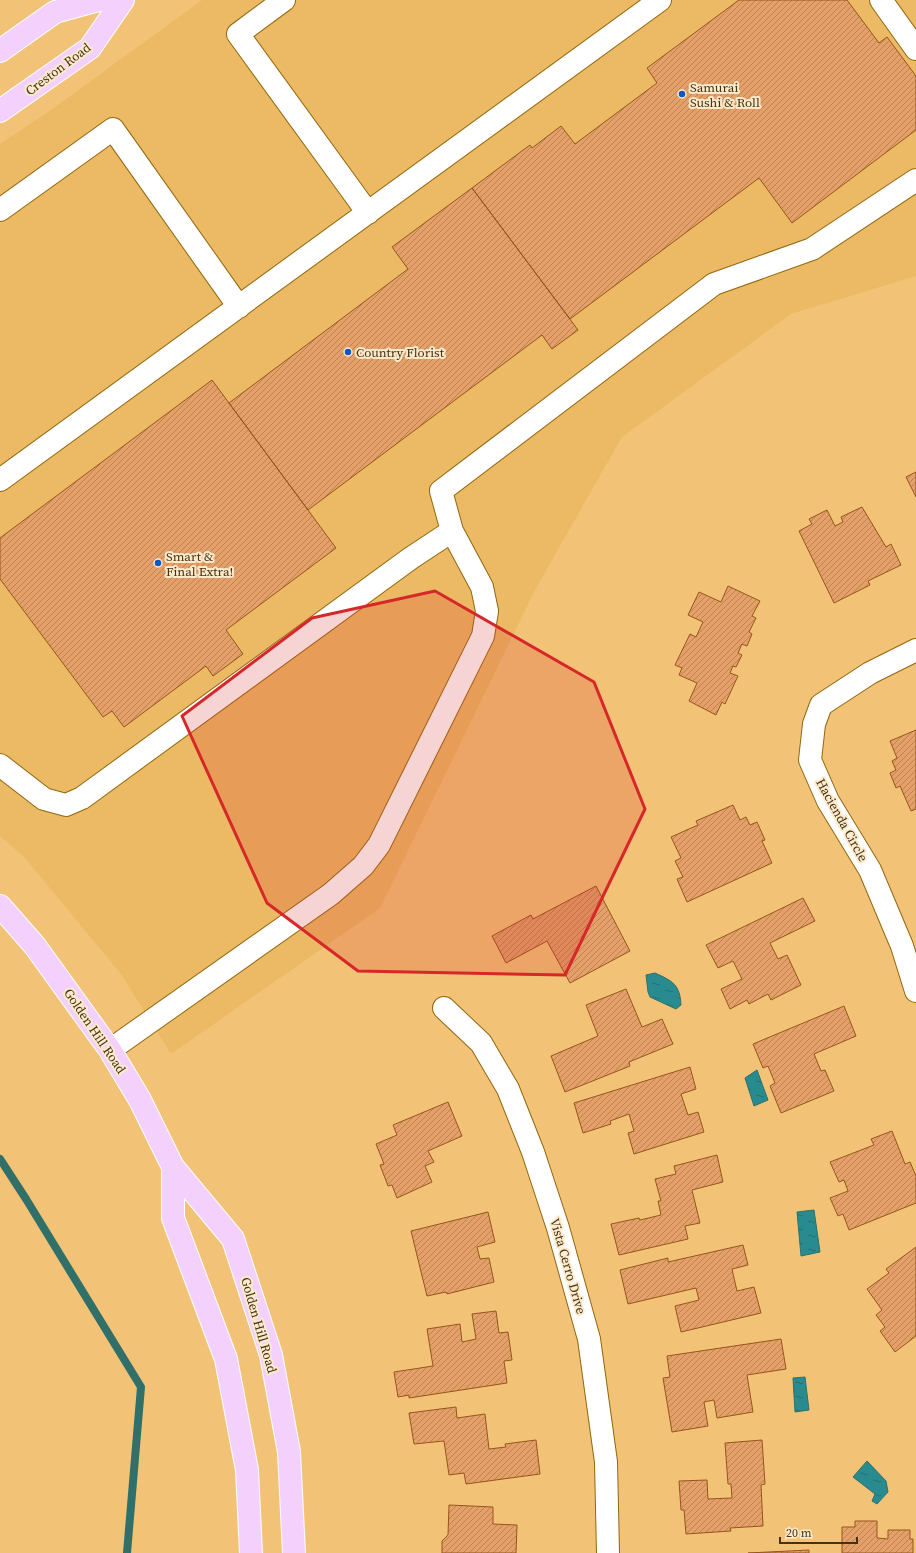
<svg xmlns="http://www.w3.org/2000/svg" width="916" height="1553" viewBox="0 0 916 1553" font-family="'Source Serif 4',serif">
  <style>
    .built { fill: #ecba64 }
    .water { fill: url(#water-ripples); stroke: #317069 }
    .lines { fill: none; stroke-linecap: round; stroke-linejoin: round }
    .stream { stroke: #317069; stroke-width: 8 }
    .building { fill: url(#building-hatch); stroke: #95561b }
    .minor-casing { stroke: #92670e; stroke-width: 24 }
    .major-casing { stroke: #fff; stroke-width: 24 }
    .minor { stroke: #fff; stroke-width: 22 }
    .major { stroke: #f4d1fd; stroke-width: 22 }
    .marked { fill: #d62828; fill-opacity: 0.2; stroke: #d62828; stroke-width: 3; stroke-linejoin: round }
    .poi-dot { fill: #0b58c2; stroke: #fceacc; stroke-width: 1.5 }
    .labels { text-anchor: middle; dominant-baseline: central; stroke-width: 4; stroke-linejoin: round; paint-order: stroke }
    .street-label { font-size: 13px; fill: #453211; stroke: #fceacc }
    .poi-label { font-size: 13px; fill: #453211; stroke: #fceacc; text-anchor: start }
  </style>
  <defs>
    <pattern id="water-ripples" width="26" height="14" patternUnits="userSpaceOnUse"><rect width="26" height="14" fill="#288b8f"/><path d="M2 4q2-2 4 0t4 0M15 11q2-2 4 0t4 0" fill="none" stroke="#247273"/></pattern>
    <pattern id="building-hatch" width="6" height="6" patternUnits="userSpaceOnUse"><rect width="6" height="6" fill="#e4a068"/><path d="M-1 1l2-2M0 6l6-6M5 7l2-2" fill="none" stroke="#bb8354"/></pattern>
  </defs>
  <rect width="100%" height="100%" fill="#f2c377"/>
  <path class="built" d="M202 0H916V276L791 314 622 437 535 590 380 908 171 1054 121 974 24 857 0 836V144L51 110Z"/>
  <path class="water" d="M655 973C673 981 680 985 681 1005L676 1009 650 997 648 992 646 975Z
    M757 1070 768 1100 754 1106 745 1078Z
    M814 1210 820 1252 801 1256 797 1212Z
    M805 1377 809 1410 795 1412 793 1378Z
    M867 1461 886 1481 888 1492 877 1504 872 1501 875 1494 853 1477Z"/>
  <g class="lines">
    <path class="stream" d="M0 1159 26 1199 141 1387 127 1553"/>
  </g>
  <path class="building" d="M739 0H847L879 43 887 37 916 76V130L792 223 759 178 570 319 472 188 530 145 532 148 561 126 575 144 657 83 647 68Z
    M472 188 578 330 552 349 542 335 308 510 229 403 408 269 392 247Z
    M212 380 336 548 226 630 243 654 213 676 206 666 124 727 112 711 103 717 0 579V538Z
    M916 472V497L906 477Z
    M862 507 886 547 891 544 901 565 868 581 870 585 834 603 799 531 812 524 809 519 827 510 835 526 843 522 841 517Z
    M728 586 760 601 752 616 756 618 749 632 752 634 747 646 742 644 738 653 742 655 736 667 733 666 730 673 738 676 725 704 722 702 716 715 689 701 697 683 679 675 682 668 675 665 690 634 696 637 703 622 688 615 699 592 721 602Z
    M916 730V809L911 811 900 786 896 788 890 773 896 770 892 761 897 758 890 741Z
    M733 805 740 820 746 817 750 825 757 822 765 840 762 841 772 863 687 902 677 879 683 877 675 861 681 858 671 837 698 825 696 821Z
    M596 886 630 951 570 983 547 941 506 963 492 936 531 915 533 919Z
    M803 898 815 921 770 943 778 959 787 955 801 985 771 1000 768 994 749 1004 747 1000 730 1009 721 989 742 979 733 961 718 968 706 945Z
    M626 989 642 1027 662 1019 673 1044 629 1062 630 1066 565 1092 551 1056 598 1036 586 1005Z
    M844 1006 856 1036 814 1054 821 1071 825 1070 834 1091 781 1113 770 1086 775 1083 768 1066 763 1068 753 1044Z
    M690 1067 696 1089 681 1094 688 1115 698 1112 704 1132 634 1154 628 1133 634 1131 629 1114 610 1121 611 1124 583 1133 574 1103Z
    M448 1102 462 1136 428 1151 434 1162 425 1166 432 1182 397 1198 392 1185 388 1186 380 1165 384 1164 376 1144 397 1135 393 1125Z
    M892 1131 905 1164 910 1162 916 1176V1203L849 1230 843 1214 838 1216 830 1198 848 1191 844 1180 839 1182 830 1162 874 1145 871 1139Z
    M717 1155 723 1182 692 1190 700 1223 685 1226 688 1239 619 1255 611 1224 639 1218 640 1220 661 1215 658 1201H661L655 1179 676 1174 674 1166Z
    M488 1212 495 1242 477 1247 480 1259 489 1258 494 1282 447 1294 446 1292 427 1296 411 1231Z
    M743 1245 748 1265 732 1269 737 1291 754 1287 761 1313 681 1332 675 1306 699 1300 696 1288 628 1304 620 1270 668 1258V1262Z
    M916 1247V1336L895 1352 880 1331 885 1327 876 1315 882 1310 867 1289 889 1273 886 1269Z
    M496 1311 499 1333 508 1332 512 1360 504 1361 507 1383 409 1398V1395L398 1397 394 1372 433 1366 427 1329 460 1324 462 1342 476 1339 472 1314Z
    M781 1339 786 1369 747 1375 753 1412 717 1418 714 1400 704 1402 708 1426 672 1432 663 1378 670 1377 667 1356Z
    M456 1407 457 1418 485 1414 489 1449 506 1447 505 1444 536 1440 540 1474 466 1484 464 1473 449 1475 444 1441 414 1444 409 1413Z
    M762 1440 765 1484 761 1485 763 1526 730 1528 731 1531 686 1534 684 1510H681L679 1481 707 1480 708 1499 732 1498 731 1484H728L725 1443Z
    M449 1505 493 1507V1524L517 1525 516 1553H442V1541L448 1535Z
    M855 1521H877V1538L888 1539V1530H910V1539H913V1553H842V1527H855Z
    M809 1550V1553H748Z"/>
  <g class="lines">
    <defs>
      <path id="minor" d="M284 0 238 34 368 213
        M881 0 916 49
        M0 210 113 129 239 307
        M0 480 660 0
        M916 650 870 673 821 705 814 724 810 760 828 801 870 870 902 946 916 991
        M0 765 44 799 66 805 82 798 411 558 452 531
        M444 1008 481 1043 508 1089 533 1152 558 1228 589 1339 606 1462 608 1553
        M110 1050 331 894 363 866 379 845 483 636 487 611 482 587 452 531 441 491 714 284 812 249 916 180"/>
      <path id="major" d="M0 51 55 12 99 0
        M0 111 90 48 123 0
        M0 906 35 946 110 1050 140 1100 173 1167 233 1239 271 1355 289 1452 294 1553
        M173 1167V1218L226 1359 247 1470 251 1553"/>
    </defs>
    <use href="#minor" class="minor-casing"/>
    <use href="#major" class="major-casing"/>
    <use href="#minor" class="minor"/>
    <use href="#major" class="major"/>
  </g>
  <path class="marked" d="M435 591 594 682 645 809 565 975 358 971 267 903 182 716 312 618Z"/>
  <g class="poi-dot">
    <circle cx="682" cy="94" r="4"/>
    <circle cx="348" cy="352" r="4"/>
    <circle cx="158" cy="563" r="4"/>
  </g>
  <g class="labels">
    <g class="street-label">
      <text transform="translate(58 69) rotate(-37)">Creston Road</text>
      <text transform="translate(842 820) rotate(61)">Hacienda Circle</text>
      <text transform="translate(95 1031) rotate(56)">Golden Hill Road</text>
      <text transform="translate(568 1266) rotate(74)">Vista Cerro Drive</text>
      <text transform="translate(259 1325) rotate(74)">Golden Hill Road</text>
    </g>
    <g class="poi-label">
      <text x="690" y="87">Samurai<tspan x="690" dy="15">Sushi &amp; Roll</tspan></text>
      <text x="356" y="352">Country Florist</text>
      <text x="166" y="556">Smart &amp;<tspan x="166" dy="15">Final Extra!</tspan></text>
    </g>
  </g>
  <path d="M780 1537v6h77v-6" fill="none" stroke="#453211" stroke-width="2"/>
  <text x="786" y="1537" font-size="12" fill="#453211" stroke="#fceacc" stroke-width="3" paint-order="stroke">20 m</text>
</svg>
